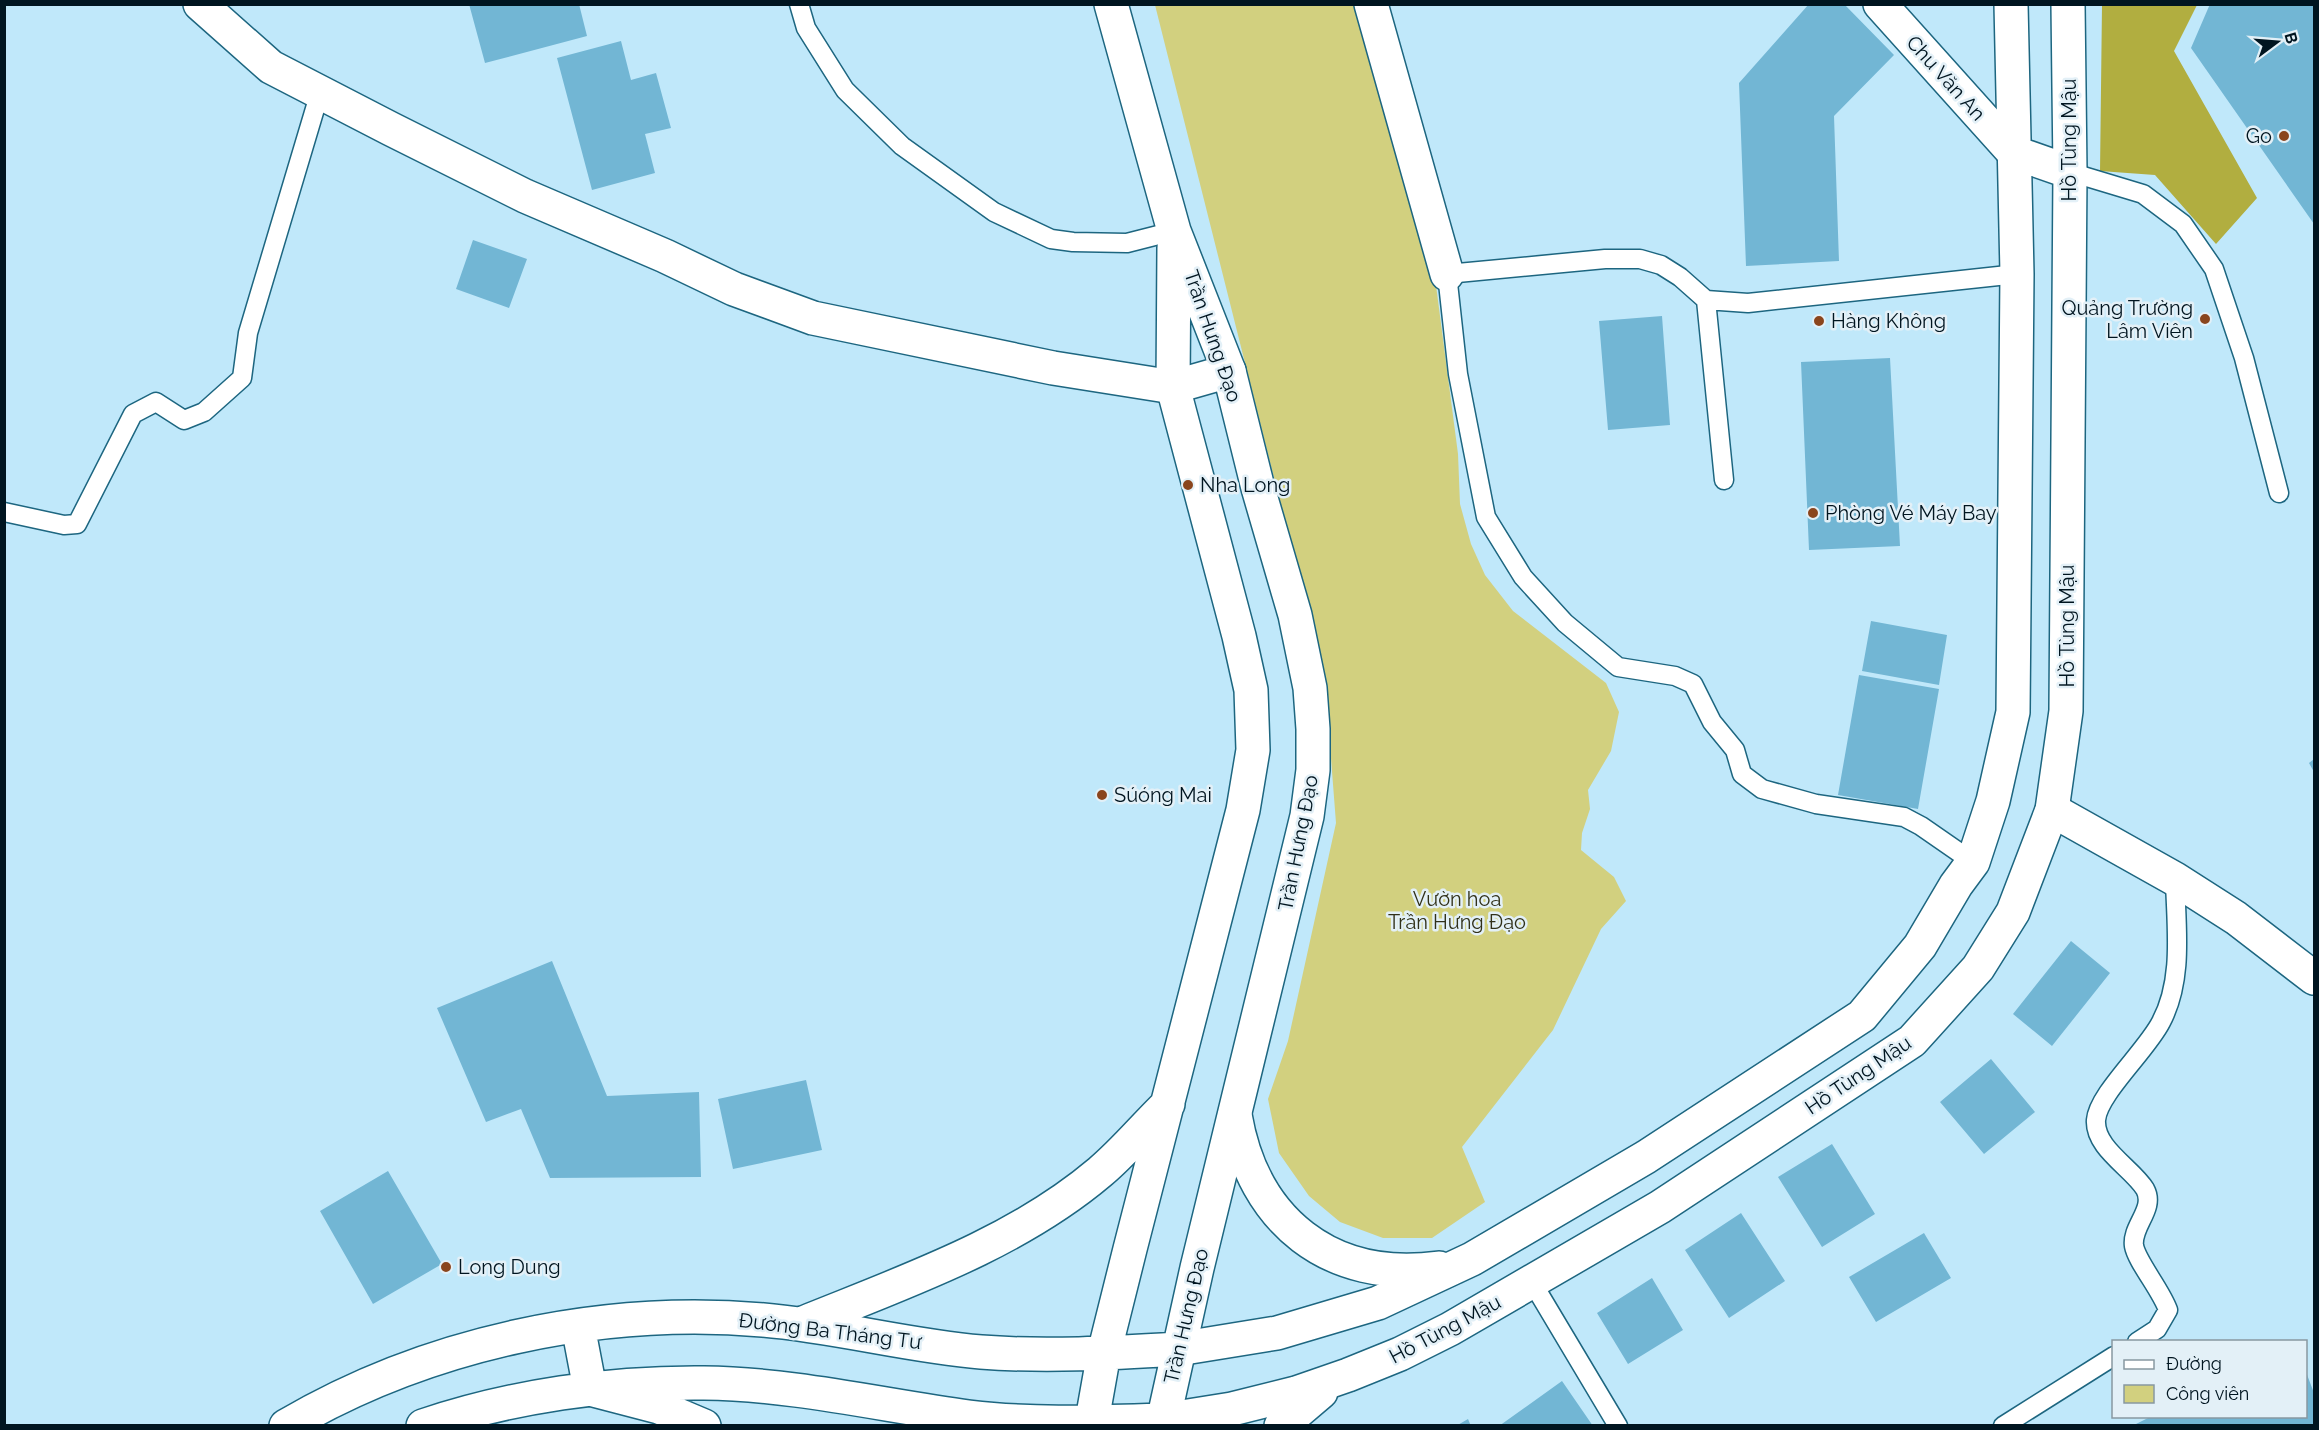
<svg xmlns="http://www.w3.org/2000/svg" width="2319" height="1430" viewBox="0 0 2319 1430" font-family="Raleway,sans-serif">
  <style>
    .green { fill: #d2d07f }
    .forest { fill: #b1ae40 }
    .building { fill: #72b6d4 }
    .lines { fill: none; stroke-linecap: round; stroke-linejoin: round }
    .lane-casing { stroke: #1d6680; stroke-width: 21 }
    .street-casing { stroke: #1d6680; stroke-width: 36 }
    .secondary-casing { stroke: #1d6680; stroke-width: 36 }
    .primary-casing { stroke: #1d6680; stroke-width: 36 }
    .lane { stroke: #fff; stroke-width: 18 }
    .street { stroke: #fff; stroke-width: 33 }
    .secondary { stroke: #fff; stroke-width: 33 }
    .primary { stroke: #fff; stroke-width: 33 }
    .poi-dot { fill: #8a451d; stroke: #e3f0f7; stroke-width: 2 }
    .labels { text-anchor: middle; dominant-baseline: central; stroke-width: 5; stroke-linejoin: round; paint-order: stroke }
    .street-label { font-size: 20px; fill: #001520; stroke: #e3f0f7 }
    .poi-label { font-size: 20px; fill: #001520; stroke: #e3f0f7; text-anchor: start }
    .park-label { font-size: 20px; fill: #313119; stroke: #e3f0f7 }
  </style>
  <rect width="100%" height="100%" fill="#c0e8fa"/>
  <path class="green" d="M1356 4 1434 270 1458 454 1460 504 1471 544 1485 575 1513 611 1606 683 1619 712 1611 751 1588 790 1590 809 1582 833 1581 850 1614 877 1626 901 1601 929 1553 1030 1462 1147 1485 1202 1432 1238H1383L1340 1222 1309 1196 1279 1153 1268 1099 1288 1041 1336 823 1325 681 1155 5Z"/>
  <path class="forest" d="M2102 5H2197L2174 51 2257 198 2216 244 2155 175 2100 171Z"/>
  <path class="building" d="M469 4H579L587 36 485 63Z
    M1809 4H1844L1894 55 1834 116 1839 261 1746 266 1739 83Z
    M2210 4H2314V224L2191 48Z
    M621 41 631 80 656 73 671 128 645 134 655 173 592 190 557 58Z
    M473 240 527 259 509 308 456 289Z
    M1662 316 1670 425 1608 430 1599 321Z
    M1890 358 1900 546 1809 550 1801 362Z
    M1871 621 1947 635 1939 685 1862 671Z
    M1859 675 1939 689 1918 809 1838 795Z
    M2314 759V772L2309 763Z
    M2071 941 2110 973 2052 1046 2013 1014Z
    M552 961 607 1096 699 1092 701 1177 550 1178 521 1109 486 1122 437 1008Z
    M1991 1059 2035 1112 1984 1154 1940 1102Z
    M806 1080 822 1150 733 1169 718 1099Z
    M1832 1144 1875 1214 1822 1247 1778 1177Z
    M388 1171 442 1264 373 1304 320 1211Z
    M1741 1213 1785 1281 1729 1318 1685 1250Z
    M1924 1233 1951 1278 1876 1322 1849 1277Z
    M1652 1278 1683 1330 1628 1364 1597 1313Z
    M2306 1372 2314 1393V1426H2132L2152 1416H2306Z
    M1562 1381 1593 1426H1499Z
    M1468 1419 1471 1426H1456Z"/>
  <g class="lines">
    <defs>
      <path id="lane" d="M799 4 806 28 845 90 902 146 994 212 1051 239 1073 242 1127 243 1174 231
        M2070 172 2143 194 2183 224 2214 269 2244 358 2279 493
        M1706 300 1680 277 1661 265 1640 259H1605L1447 274 1458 374 1486 517 1523 577 1565 623 1618 667 1675 676 1693 684 1712 722 1735 750 1742 774 1762 789 1816 804 1904 817 1921 826 1973 862
        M1724 480 1706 300 1748 303 2017 274
        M4 512 64 525 77 524 133 414 156 402 184 420 204 412 242 378 248 333 320 92
        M1532 1282 1618 1426
        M2137 1342 2157 1329 2168 1310C2161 1290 2137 1262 2134 1246 2131 1226 2156 1209 2145 1189 2132 1168 2094 1148 2096 1120 2098 1094 2147 1050 2161 1022 2184 979 2176 926 2175 879
        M2003 1426 2114 1356"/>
      <path id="street" d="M200 4 271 67 391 129 525 196 665 256 734 289 813 318 1053 368 1173 387 1229 371
        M1371 4 1447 274
        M1880 4 2013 152
        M2052 810 2175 879 2236 918 2314 978"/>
      <path id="secondary" d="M2013 152 2070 172
        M1235 1115C1253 1221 1330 1283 1439 1268
        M1178 1349 1277 1333 1378 1303 1472 1259 1646 1157 1862 1016 1920 946 1956 885 1973 862 1993 801 2013 712 2017 274 2011 4
        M1163 1420 1232 1409 1296 1393 1348 1375 1400 1354 1450 1329 1660 1207 1912 1041 1978 968 2013 912 2052 810 2066 711 2070 172 2068 4
        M1281 1426 1321 1392"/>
      <path id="primary" d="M1111 4 1174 231 1229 371 1258 488 1295 615 1310 688 1313 729V770L1307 816 1197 1268 1162 1426
        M803 1323C904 1282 1015 1244 1100 1172 1124 1152 1145 1126 1168 1104
        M578 1326 590 1389 659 1407 704 1426
        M286 1426C427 1343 601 1306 763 1320 836 1326 908 1346 981 1352 1046 1357 1112 1353 1178 1349
        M423 1426C512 1396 610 1382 704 1383 793 1384 881 1405 969 1417 1034 1425 1099 1422 1163 1420
        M1091 1426 1104 1353 1130 1249 1243 810 1253 750 1251 690 1239 636 1173 387 1174 248"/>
    </defs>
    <use href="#lane" class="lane-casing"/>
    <use href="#street" class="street-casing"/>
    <use href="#secondary" class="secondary-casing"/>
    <use href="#primary" class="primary-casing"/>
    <use href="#lane" class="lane"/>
    <use href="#street" class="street"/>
    <use href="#secondary" class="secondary"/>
    <use href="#primary" class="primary"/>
  </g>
  <g class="poi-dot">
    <circle cx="2284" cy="136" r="6"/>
    <circle cx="2205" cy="319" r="6"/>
    <circle cx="1819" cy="321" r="6"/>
    <circle cx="1188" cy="485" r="6"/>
    <circle cx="1813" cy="513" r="6"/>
    <circle cx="1102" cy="795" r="6"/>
    <circle cx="446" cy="1267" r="6"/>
  </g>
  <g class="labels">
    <g class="street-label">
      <text transform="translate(1946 78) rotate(48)">Chu Văn An</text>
      <text transform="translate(2069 140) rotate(-90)">Hồ Tùng Mậu</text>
      <text transform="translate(1213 336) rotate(71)">Trần Hưng Đạo</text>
      <text transform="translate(2067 626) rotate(-90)">Hồ Tùng Mậu</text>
      <text transform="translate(1298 843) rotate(-79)">Trần Hưng Đạo</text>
      <text transform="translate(1858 1075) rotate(-34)">Hồ Tùng Mậu</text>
      <text transform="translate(1186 1316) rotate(-77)">Trần Hưng Đạo</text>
      <text transform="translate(1445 1329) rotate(-28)">Hồ Tùng Mậu</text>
      <text transform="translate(830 1331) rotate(7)">Đường Ba Tháng Tư</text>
    </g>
    <g class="poi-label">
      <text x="2272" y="136" text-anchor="end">Go</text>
      <text x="2193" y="308" text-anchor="end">Quảng Trường<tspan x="2193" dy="23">Lâm Viên</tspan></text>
      <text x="1831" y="321">Hàng Không</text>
      <text x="1200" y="485">Nha Long</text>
      <text x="1825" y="513">Phòng Vé Máy Bay</text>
      <text x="1114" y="795">Súóng Mai</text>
      <text x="458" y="1267">Long Dung</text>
    </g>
    <g class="park-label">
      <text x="1457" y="899">Vườn hoa<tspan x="1457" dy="23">Trần Hưng Đạo</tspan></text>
    </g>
  </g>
  <rect width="2319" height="1430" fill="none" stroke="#001520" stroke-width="12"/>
  <rect x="2112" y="1340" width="195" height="78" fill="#e3f0f7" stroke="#8898a1" stroke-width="1.5"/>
  <rect x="2124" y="1360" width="30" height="9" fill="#ffffff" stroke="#8898a1" stroke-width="1.5"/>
  <text x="2166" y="1370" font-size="18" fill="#001520">Đường</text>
  <rect x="2124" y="1385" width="30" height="18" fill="#d2d07f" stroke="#8898a1" stroke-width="1.5"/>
  <text x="2166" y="1400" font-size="18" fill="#001520">Công viên</text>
  <g transform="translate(2277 42) rotate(74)" stroke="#e3f0f7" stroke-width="4.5" paint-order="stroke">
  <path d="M0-4.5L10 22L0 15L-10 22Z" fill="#001520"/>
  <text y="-9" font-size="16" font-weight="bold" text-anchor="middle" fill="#001520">B</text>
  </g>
</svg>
